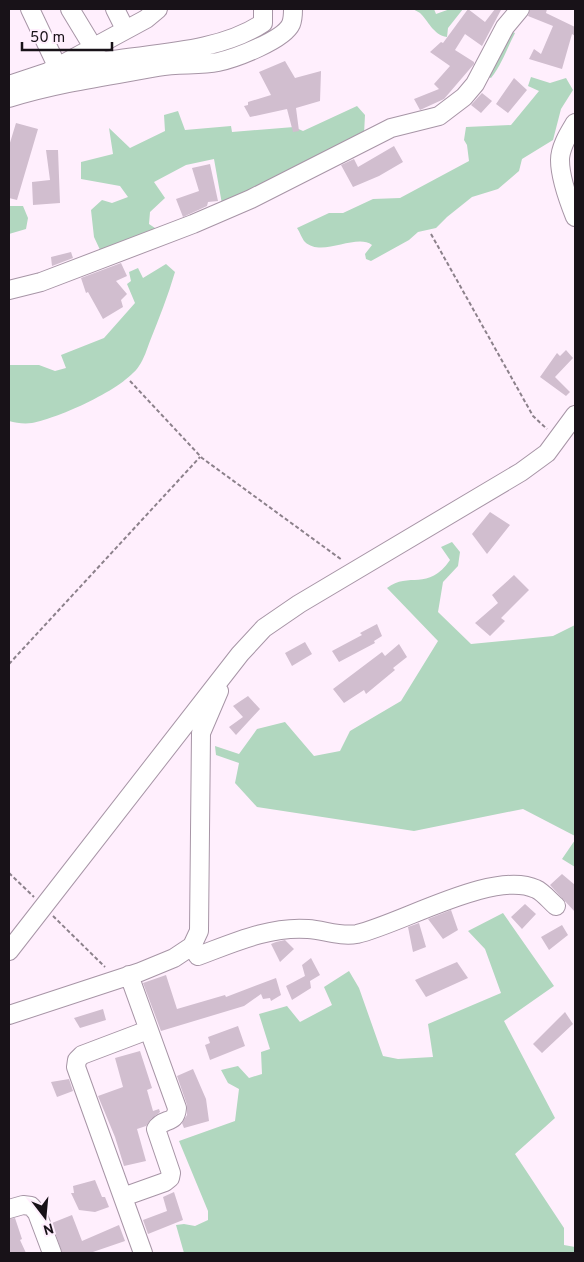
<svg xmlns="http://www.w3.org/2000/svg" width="584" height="1262" viewBox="0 0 584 1262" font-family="Overpass,sans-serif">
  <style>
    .green { fill: #b1d7bf }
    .building { fill: #d1becf }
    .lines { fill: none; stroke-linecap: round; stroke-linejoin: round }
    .minor-casing { stroke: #a795a6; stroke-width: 20 }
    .path { stroke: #8c818b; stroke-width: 2; stroke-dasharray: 4 2.5; stroke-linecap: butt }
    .minor { stroke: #fff; stroke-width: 18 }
  </style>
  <rect width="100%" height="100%" fill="#ffeffd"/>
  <path class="green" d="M412 9H434L436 14 450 9H463L448 28 447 37C433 35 428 20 420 13 417 11 415 10 412 9Z
    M509 30 515 33C507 48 502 64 491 78L486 76Z
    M531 77 550 83 566 78 573 90 561 109 553 140 522 159 519 171 498 189 472 197 447 217 436 228 418 232 409 240 371 261 366 259 365 254 372 245C356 233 322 258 305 242 302 239 300 232 297 228L329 213H343L373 199 400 198 469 161 467 145 464 140 466 127 511 125 539 91 528 86Z
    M357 106 365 115 364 134 222 204 214 159 186 165 154 182 165 198 150 212 149 224 158 230 101 252 94 237 91 210 102 200 112 203 128 197 120 186 81 179V162L113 154 109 128 130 148 165 131 164 115 178 111 185 130 231 126 232 132 294 127 303 131Z
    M9 206H23L28 218 26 229 9 234Z
    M166 264 175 272C168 296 159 318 150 341 147 349 144 359 139 366 124 389 59 418 32 423 24 424 16 423 9 421V365H39L55 371 66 368 61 355 104 338 135 303 127 284 131 281 129 272 138 268 143 278Z
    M452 542 460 552 458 566 443 582 438 612 471 644 553 636 575 625V836L523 809 414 831 257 807 235 783 239 763 216 755 215 746 239 754 257 729 285 722 314 756 340 751 350 731 401 701 438 641 387 588C409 571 428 592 450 560L441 547Z
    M575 840V867L562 859Z
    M503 913 554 986 504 1021 555 1118 515 1154 564 1228V1245L575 1247V1253H184L176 1225 184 1224 195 1226 208 1220V1211L179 1141 235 1121 239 1089 228 1083 221 1070 238 1066 249 1078 262 1074 261 1052 270 1049 259 1014 287 1006 300 1022 332 1005 324 987 349 971 359 988 383 1056 398 1059 433 1057 428 1024 501 993 485 949 468 931Z"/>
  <path class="building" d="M468 9 485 22 495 9 501 10 482 46 465 34 455 50 474 62V64L444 99 420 110 414 99 439 89 434 84 450 66 430 52 441 42 443 43Z
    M530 9H547L546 13 575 27V36L572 34 562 69 529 59 534 49 541 54 553 26 528 16Z
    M285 61 295 78 321 71 320 101 296 108 299 131 293 132 287 109 250 117 244 106 248 105V102L271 95 259 72Z
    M514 78 527 90 508 113 496 104Z
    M482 93 492 101 481 113 471 105Z
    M16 123 38 129 17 200 9 198V146Z
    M394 146 403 162 379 176 353 187 341 165 354 159 358 167Z
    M46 150H58L60 203 33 205 32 182 50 180Z
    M210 164 218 201 208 202 207 206 183 217 176 199 199 191 192 168Z
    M71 252 73 258 52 266 51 257Z
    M121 263 127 276 116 281 127 294 121 300 123 307 103 319 88 292 86 293 81 278Z
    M566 350 573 358 555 377 570 392 566 396 540 377 557 353 560 356Z
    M490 512 510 525 487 554 472 534Z
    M514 575 529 590 501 618 505 621 490 636 475 623 498 603 492 595Z
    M377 624 382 636 374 641 375 643 339 662 332 651 362 635 360 633Z
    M305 642 312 654 292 666 285 653Z
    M399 644 407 657 393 668 395 670 366 694 364 690 344 703 333 689 382 652 385 656Z
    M248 696 260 709 236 735 229 727 243 717 233 706Z
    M562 874 575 885V912L550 885Z
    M525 904 536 914 522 929 511 917Z
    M451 910 458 930 443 939 428 919Z
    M419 923 426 947 413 952 408 927Z
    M562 925 568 935 549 950 541 937Z
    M285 940 294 949 280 962 271 944 276 942Z
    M311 958 320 975 310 981 311 988 292 1000 286 986 305 976 302 965Z
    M457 962 468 978 426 997 415 980Z
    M166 975 177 1009 225 995 226 997 276 978 281 995 271 1001 270 998 263 999 261 994 244 1006 161 1031 143 983Z
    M103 1009 106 1020 80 1028 74 1018Z
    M565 1012 573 1024 542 1053 533 1044Z
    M238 1026 245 1046 210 1060 205 1045 210 1043 208 1037Z
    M140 1051 152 1088 147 1090 153 1111 159 1109 160 1112 151 1119 146 1126 137 1129 146 1161 124 1166 115 1137 98 1096 123 1087 115 1058Z
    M193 1069 206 1099 209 1121 184 1128 182 1123 187 1115V1105L177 1076Z
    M69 1079 73 1091 57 1097 51 1082Z
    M95 1180 102 1197H105L109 1207 95 1212 79 1210 71 1193H74L73 1186Z
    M174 1192 183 1220 148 1234 143 1220 167 1211 163 1197Z
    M72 1215 82 1241 119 1225 125 1241 90 1253H62L52 1223Z
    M15 1218 22 1239 20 1240 26 1253H9V1219Z"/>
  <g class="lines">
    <defs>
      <path id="minor" d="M30 9 57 66
        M70 9 93 47
        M115 9 125 29
        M48 72C69 68 90 63 112 60 160 53 221 51 263 23V9
        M9 85 48 72 146 19 158 9
        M9 98C57 83 108 76 158 67 178 63 199 66 218 62 236 58 284 40 291 24 293 19 293 14 293 9
        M575 123C569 133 560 147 560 160 560 176 569 202 575 217
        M9 290 41 282 193 224 251 199 391 128 439 116 464 97 475 84 505 27 520 9
        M192 946 198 956C233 943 270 926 308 929 324 930 340 937 357 934 401 924 494 869 536 889 543 892 550 901 556 906
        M9 951 240 654 264 628 299 604 521 472 547 453 575 415
        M9 1015 140 972 174 958 192 946 199 931 201 733 219 691
        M123 1197 165 1182 170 1178 171 1173 156 1129C163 1117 176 1125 177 1108L129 975
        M9 1209 23 1205 31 1206 37 1213 52 1253
        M143 1253 76 1067 77 1060 82 1055 148 1030"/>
    </defs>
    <use href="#minor" class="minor-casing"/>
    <path class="path" d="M431 234 533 416 547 429
      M130 381 202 458 342 560
      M9 664 200 457
      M9 873 34 897
      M53 916 105 967"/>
    <use href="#minor" class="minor"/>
  </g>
  <rect width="584" height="1262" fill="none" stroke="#181218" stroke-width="20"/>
  <g transform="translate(45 1217) rotate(164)" stroke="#ffeffd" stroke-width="4" paint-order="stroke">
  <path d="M0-4L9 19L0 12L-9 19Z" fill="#181218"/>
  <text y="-8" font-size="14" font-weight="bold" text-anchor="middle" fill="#181218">N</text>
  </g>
  <path d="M22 42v8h90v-8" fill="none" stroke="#181218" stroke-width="2.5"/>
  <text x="30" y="42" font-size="15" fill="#181218" stroke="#ffeffd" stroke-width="4" paint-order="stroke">50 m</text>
</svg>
